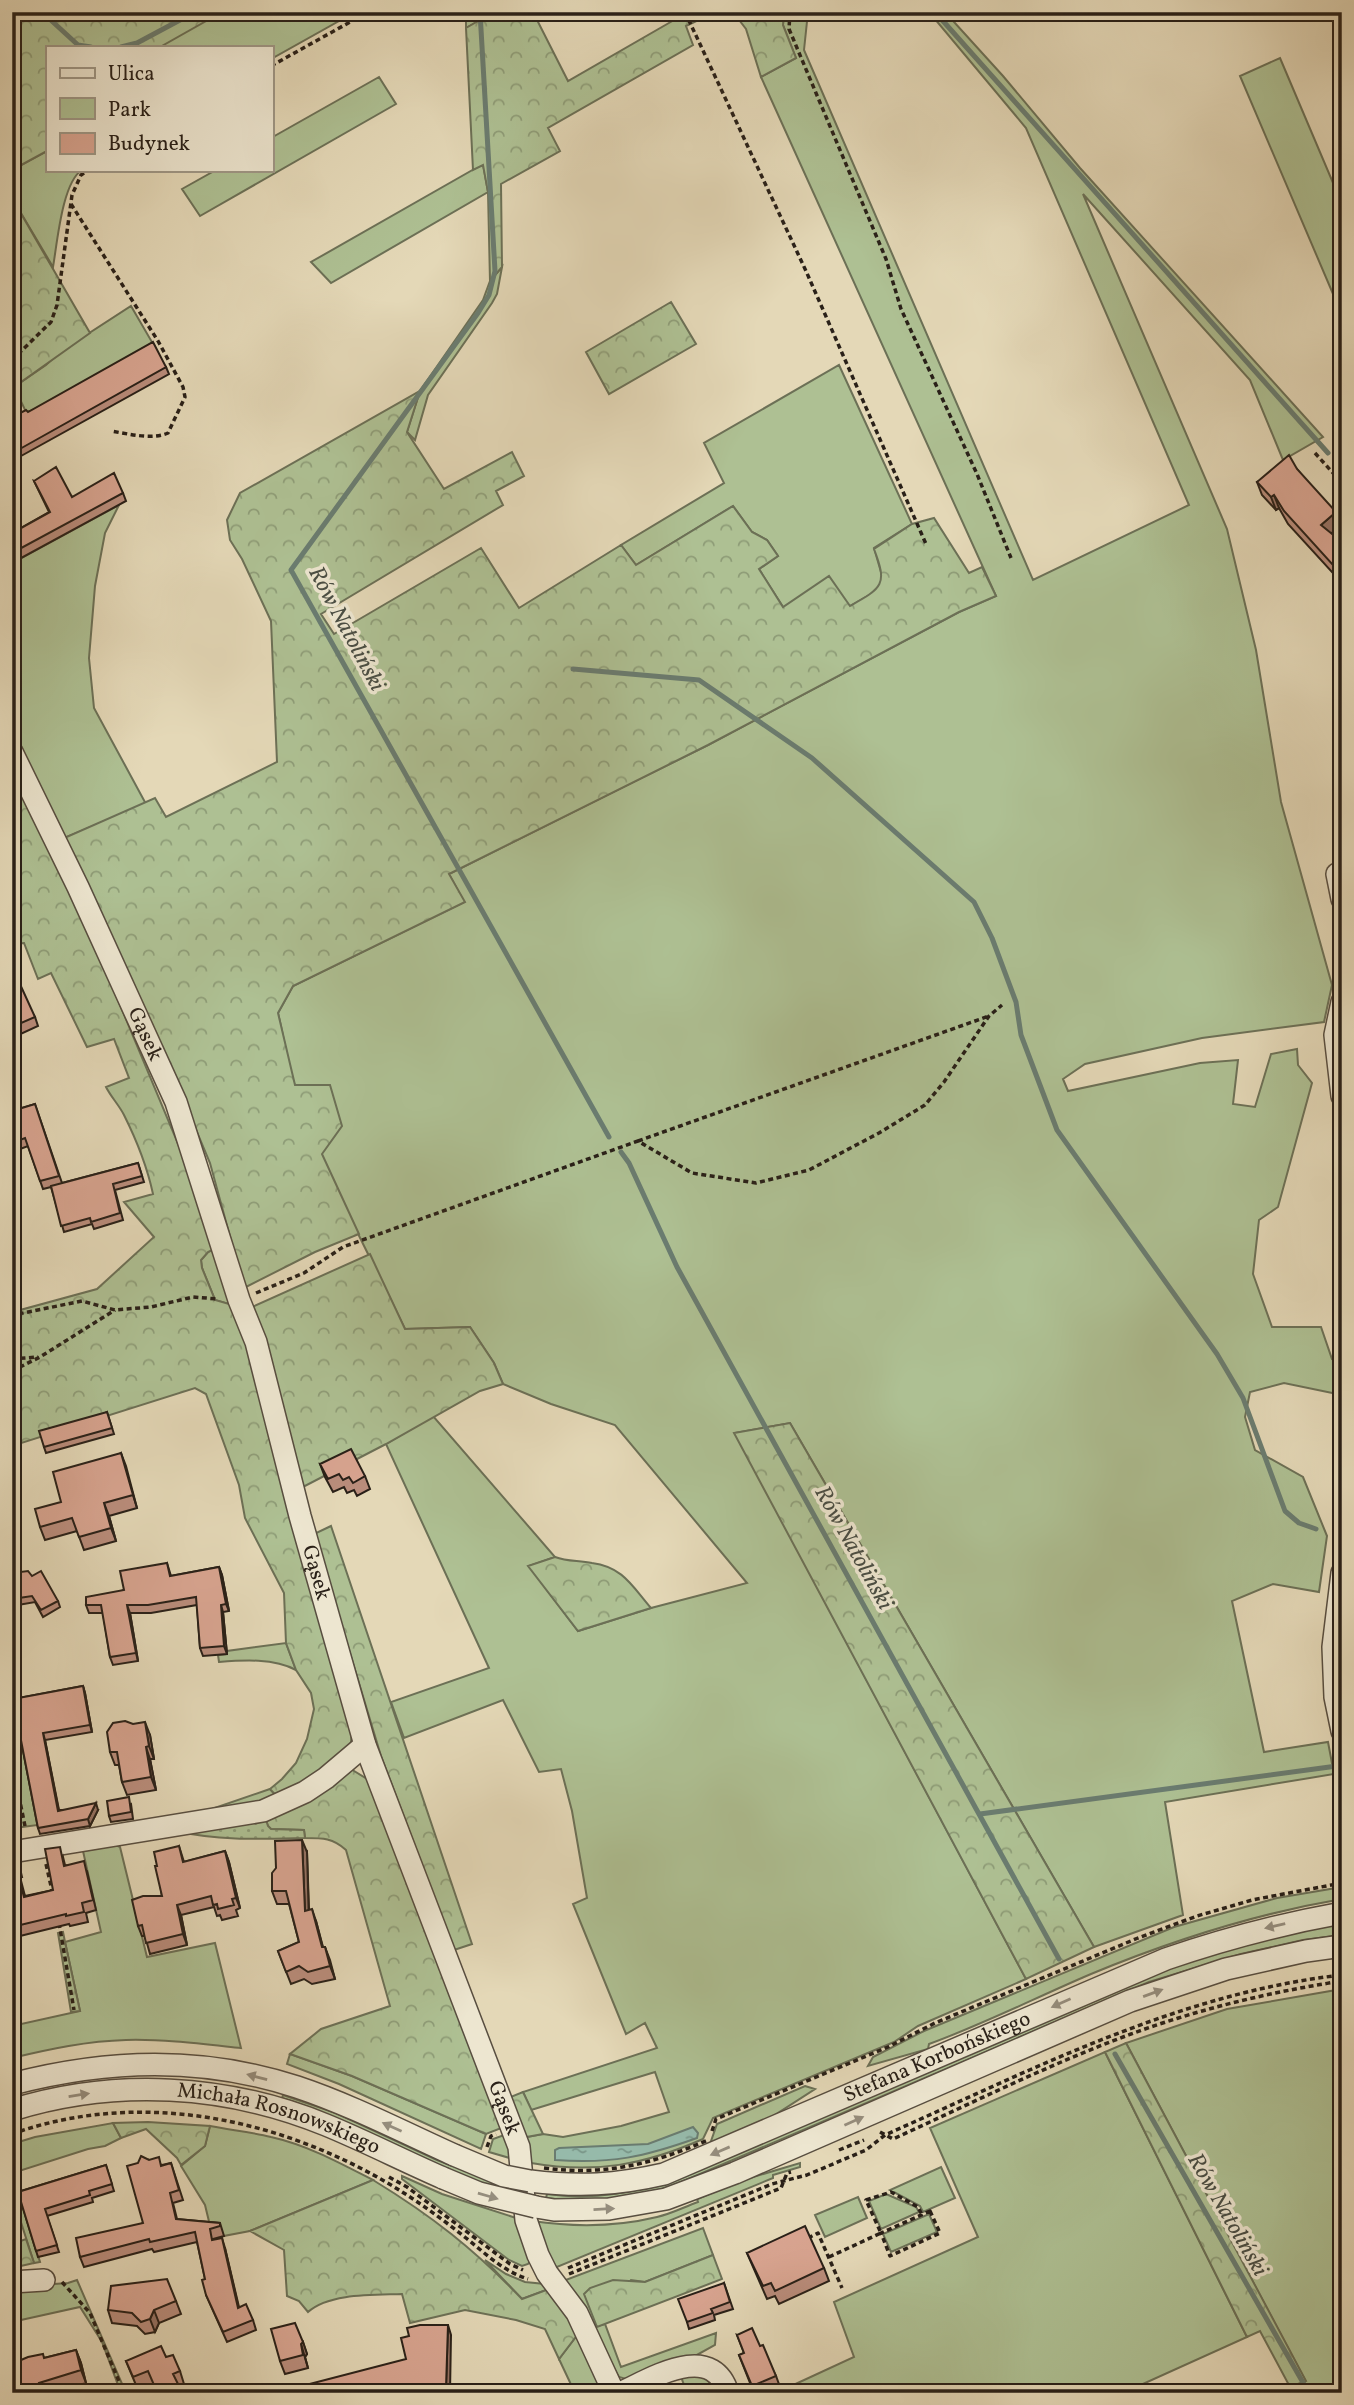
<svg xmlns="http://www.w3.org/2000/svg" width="1354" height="2405" viewBox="0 0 1354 2405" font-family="Vollkorn,serif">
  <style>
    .green { fill: #aec093; stroke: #6c7056; stroke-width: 2 }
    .forest { fill: url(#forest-crowns); stroke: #6c7056; stroke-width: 2 }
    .garden { fill: url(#garden-dots); stroke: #6c7056; stroke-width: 2 }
    .water { fill: url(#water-ripples); stroke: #6a7c70; stroke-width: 2 }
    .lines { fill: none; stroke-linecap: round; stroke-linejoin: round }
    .stream { stroke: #6a7c70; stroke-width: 5 }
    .minor-casing { stroke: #584e40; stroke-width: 24 }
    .path { stroke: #292018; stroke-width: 3.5; stroke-dasharray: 5 3.5; stroke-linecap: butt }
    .minor { stroke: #ede6d0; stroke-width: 21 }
    .minor-bridge-casing { stroke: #584e40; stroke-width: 24; stroke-linecap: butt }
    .path-bridge { stroke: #292018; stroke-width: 3.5; stroke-dasharray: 5 3.5; stroke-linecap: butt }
    .minor-bridge { stroke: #ede6d0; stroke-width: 21 }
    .wall { fill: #ba8d7c; stroke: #292018; stroke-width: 2 }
    .shaded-wall { fill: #977365; stroke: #292018; stroke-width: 2 }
    .building { fill: #d8a490; stroke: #292018; stroke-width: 2 }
    .oneway { fill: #958d7d }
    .labels { text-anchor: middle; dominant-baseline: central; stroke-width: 7; stroke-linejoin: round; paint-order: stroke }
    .street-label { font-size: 21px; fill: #292018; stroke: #ede6d0 }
    .water-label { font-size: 23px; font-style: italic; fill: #4a4e44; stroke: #ede6d0 }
  </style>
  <defs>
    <pattern id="forest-crowns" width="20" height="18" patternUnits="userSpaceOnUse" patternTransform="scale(1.75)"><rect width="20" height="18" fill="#aec093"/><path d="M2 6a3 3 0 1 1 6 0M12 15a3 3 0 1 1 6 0" fill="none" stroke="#8e9c77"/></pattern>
    <pattern id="garden-dots" width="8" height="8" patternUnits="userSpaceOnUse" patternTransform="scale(1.75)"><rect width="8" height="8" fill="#aec093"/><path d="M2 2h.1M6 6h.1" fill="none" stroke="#8e9c77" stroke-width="1.8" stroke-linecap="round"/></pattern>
    <pattern id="water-ripples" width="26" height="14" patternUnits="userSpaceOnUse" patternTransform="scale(1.75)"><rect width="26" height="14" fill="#96baaa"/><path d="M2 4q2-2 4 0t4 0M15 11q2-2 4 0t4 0" fill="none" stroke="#7a9789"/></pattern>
  </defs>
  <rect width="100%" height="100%" fill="#e4d8b7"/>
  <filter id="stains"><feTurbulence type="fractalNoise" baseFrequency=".00286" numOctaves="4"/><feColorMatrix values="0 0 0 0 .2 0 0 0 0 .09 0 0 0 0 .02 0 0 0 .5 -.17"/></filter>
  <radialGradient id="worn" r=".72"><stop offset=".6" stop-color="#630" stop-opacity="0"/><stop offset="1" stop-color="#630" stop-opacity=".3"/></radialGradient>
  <path class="green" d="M12 12H355L271 59V47H47Z
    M466 12H489V15L466 28Z
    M784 12H808L804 50 1033 580 1189 505 1026 128 929 12H945L1003 76 1080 168 1323 437 1283 460 1250 380 1083 194 1227 529 1256 650 1281 802 1332 985 1324 1022 1202 1038 1085 1064 1063 1079 1068 1091 1200 1063 1238 1060 1233 1104 1255 1107 1271 1054 1297 1049 1298 1065 1312 1083 1278 1207 1259 1220 1253 1274 1272 1327H1321L1332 1359 1342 1366V1395L1284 1383 1250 1392 1245 1417 1255 1450 1303 1477 1327 1536 1319 1592 1273 1584 1232 1601 1264 1752 1328 1742 1334 1774 1165 1802 1183 1915 1094 1947 790 1423 735 1433 1026 1979 918 2026 894 2042 713 2118 703 2139C644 2165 595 2174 531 2163L521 2138 543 2134 563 2137 621 2126 669 2112 655 2072 531 2110 523 2092 657 2048 645 2023 626 2034 573 1904 587 1898 572 1811 561 1769 539 1772 503 1700 404 1738 391 1702 489 1668 386 1444 433 1416 555 1557 529 1566 578 1631 651 1608 747 1583 615 1425 551 1404 503 1384 494 1363 470 1327 405 1329C367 1249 322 1170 295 1086 287 1062 284 1037 278 1013L293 986 464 902 449 874 708 745 959 612 996 596 761 77 796 58 783 25Z
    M1280 58 1342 204V315L1240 76Z
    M379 77 396 104 200 216 182 189 216 170H271V138Z
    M47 151V170H82C62 182 57 245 53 267L12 198V170Z
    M483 164 488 192 331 283 311 262Z
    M502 267 497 294 492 303 428 395 415 440 407 432 420 391 483 300 490 281Z
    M131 306 156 349 28 416 14 387 46 365 60 352Z
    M839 365 912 524 874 548 883 579 878 590 850 606 783 607 759 569 778 556 767 540 752 532 733 506 636 565 621 545 724 483 704 443Z
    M119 505 105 533 95 586 89 658 94 708 146 804 62 839 12 736V563Z
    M218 1247 236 1306 215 1300 202 1268 201 1260 208 1252Z
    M286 1643 296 1670C274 1658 243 1660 219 1662L218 1655 226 1654 227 1651Z
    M12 1704H14L38 1825 14 1828Z
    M270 1789 281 1801 203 1812Z
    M116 1845 120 1847 147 1957 215 1943 241 2048C203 2044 164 2039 126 2040 87 2041 50 2049 12 2058V2026L80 2011 65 1942 101 1932 83 1851Z
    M1342 1887V1899C1254 1914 1173 1940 1091 1974 1037 1997 984 2024 929 2044L928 2049 868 2066 873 2057 924 2031 1174 1927 1277 1898Z
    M1342 1923V1935L1303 1940 1241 1954 1149 1982 672 2186C631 2198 589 2204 546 2198L547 2194C594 2201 638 2192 683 2177L1185 1962 1276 1936Z
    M1342 1989V2393H1278L1305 2380 1126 2043 1227 2009Z
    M1105 2052 1247 2337 1123 2393H776L854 2357 834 2302 978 2237 930 2128Z
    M290 2054 352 2076 486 2134 481 2149 339 2084 287 2064Z
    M805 2086 815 2089 770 2118 710 2144 717 2124Z
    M283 2095 336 2113 437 2160 504 2185 503 2190C426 2168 358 2122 282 2098Z
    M113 2123 121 2138 105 2146 88 2149 16 2172 12 2144 35 2137Z
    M210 2126C230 2130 251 2132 271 2137 307 2145 340 2163 373 2180L250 2231 213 2238 205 2205 181 2166 205 2146Z
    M507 2134 513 2159 489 2152 493 2139Z
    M800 2163V2167L773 2175V2178L557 2267 554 2266 532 2221C573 2227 616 2227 657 2217 671 2214 684 2207 698 2202L697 2199 743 2180Z
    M941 2167 955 2198 923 2212 920 2206 890 2190Z
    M402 2176 442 2194 516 2218 530 2261 528 2264 522 2266 509 2260 402 2179Z
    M20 2187 21 2199 40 2262 34 2263 12 2194V2189Z
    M886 2194 916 2207 919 2212 881 2229 869 2201Z
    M858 2197 867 2218 825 2237 815 2215Z
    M929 2214 937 2232 891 2252 883 2234Z
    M703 2228 713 2255 645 2282 631 2280 597 2326 605 2324 621 2367 716 2333 715 2345 695 2356 626 2379 619 2377 563 2281Z
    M485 2260 506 2274 525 2282 545 2284 549 2289 522 2299Z
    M77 2280 126 2393H121L102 2342 80 2307 12 2322V2287L68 2283Z
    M578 2334 602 2393H575L559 2359Z
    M680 2374 702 2375 721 2393H687Z"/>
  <path class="forest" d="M12 12H222L160 47H47V151L12 170Z
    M494 12H533L568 81 681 16V12H715L686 26 693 45 548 128 560 151 501 184 502 267 490 281 488 192 483 165 473 170 466 28Z
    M733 12H784L783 25 796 58 761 77 746 29Z
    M12 198 90 333 21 382 12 368Z
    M671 302 696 344 609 394 586 352Z
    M420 391 407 432 444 489 512 452 524 476 496 491 503 505 321 614 334 634 481 548 519 608 621 545 636 565 733 506 752 532 767 540 778 556 759 569 783 607 829 576 850 606C882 588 888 585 874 549L912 524 934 518 969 573 982 567 996 596 959 612 708 745 449 874 465 902 293 986 278 1013 295 1085H330L342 1126 322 1154 359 1234 315 1252 244 1288 210 1163 163 1051 62 839 155 798 166 817 277 762 271 621 242 559 230 540 227 520 240 493Z
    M12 768 82 914 212 1225 218 1247 208 1252 201 1260 202 1268 215 1300 236 1306 352 1728 351 1742 346 1756 281 1801 270 1789 282 1779 296 1763 307 1739 314 1709 311 1693 296 1670 286 1643 284 1593 245 1518 239 1485 206 1394 195 1388 12 1446V1301L20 1310 97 1289 154 1237 124 1202 153 1194C147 1166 137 1141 124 1115 119 1105 111 1097 106 1087L129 1078 114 1039 87 1047 51 973 38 979 24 943 12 944V899L20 896 12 885Z
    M370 1254 405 1329 470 1327 494 1363 503 1384 480 1391 386 1444 301 1488 250 1308Z
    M790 1423 1094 1947 1026 1979 734 1433Z
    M331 1526 472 1944 454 1950 381 1756 314 1534Z
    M555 1557C568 1562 579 1560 592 1563 623 1567 632 1586 651 1608L578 1631 528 1566Z
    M346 1766 372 1782 504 2127 486 2134 352 2076 290 2054 321 2029 390 2006 346 1850C333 1838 323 1838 305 1838L304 1830 271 1829 268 1826 264 1814Z
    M63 1932 65 1942 80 2011 71 2012 58 1933Z
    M1126 2043 1306 2381 1290 2387 1260 2331 1247 2337 1105 2052Z
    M523 2092 543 2134 521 2138 508 2098Z
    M148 2122 210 2126 205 2146 181 2165 177 2158 146 2129 121 2138 113 2123Z
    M373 2180C432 2216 474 2249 522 2299L549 2289 578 2334 559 2359 545 2329 516 2320 465 2310 410 2323 402 2294C374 2295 329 2293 308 2312L299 2301 287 2296 284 2250 250 2231Z
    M26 2239 34 2263 12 2268V2244Z
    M713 2255 722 2279 597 2327 584 2294 590 2288 613 2280 645 2282Z"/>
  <path class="garden" d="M264 1814 268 1826 271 1829 304 1830 305 1838C262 1839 219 1841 176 1831Z"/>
  <path class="water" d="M693 2127 698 2133 697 2138C644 2157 612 2164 555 2160V2150L559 2148 648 2144Z"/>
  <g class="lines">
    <path class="stream" d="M42 12 78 45 91 47
      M480 12 495 271 489 295 478 313 291 570 609 1137
      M935 12 1328 453
      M121 47 137 43 195 12
      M573 669 699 680 812 758 974 902 992 938 1016 1002 1021 1035 1057 1130 1217 1354 1243 1398 1285 1511 1299 1523 1316 1529
      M621 1152 629 1163 677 1267 1059 1959
      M980 1814 1337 1766
      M1115 2054 1309 2393"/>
    <defs>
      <g id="minor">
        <path id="s1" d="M12 752 78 887 176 1102 239 1300 256 1342 300 1516 365 1745 519 2147 526 2220 538 2255 547 2273 577 2313 614 2393"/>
        <path d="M1337 874 1342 899"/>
        <path d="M1342 1002 1335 1035 1342 1096"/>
        <path d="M1342 1573 1333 1647 1335 1697 1342 1731"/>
        <path d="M12 1852 263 1811 305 1792 326 1778 365 1745"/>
        <path d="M12 2084C108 2059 202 2056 297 2087 351 2105 403 2132 454 2155"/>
        <path id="s2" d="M12 2110C115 2078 226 2084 326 2125 365 2141 404 2161 443 2178"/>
        <path id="s3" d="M530 2181C579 2187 616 2185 664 2174L1166 1959C1224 1939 1281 1924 1342 1913"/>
        <path d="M536 2207 554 2210 609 2209 666 2199 735 2173 1130 2001 1226 1969 1306 1951 1342 1946"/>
        <path d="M12 2282 44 2280"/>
        <path d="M620 2393C651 2379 712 2340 728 2393"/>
      </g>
    </defs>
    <use href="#minor" class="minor-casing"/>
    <path class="path" d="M685 12 806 271 926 544
      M790 12 789 29 886 259 901 309 977 474 1011 558
      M271 66 368 12
      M71 204 158 341 183 387 185 397 168 433C152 440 129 434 111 431
      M12 360 51 322 57 305 72 195 81 175 89 170
      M1315 453 1342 483
      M638 1141 989 1016
      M256 1293 304 1273 343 1247 638 1141 692 1173 756 1183 809 1170 879 1133 925 1105 944 1082 989 1016 1002 1005
      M12 1309 18 1314 82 1301 115 1310 151 1307 193 1297 218 1299
      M12 1359 38 1357
      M12 1371 40 1357 115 1310
      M12 1763 25 1826
      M46 1864 53 1895
      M59 1923 74 2010
      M712 2131 716 2119 888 2047 935 2023 1138 1938 1197 1916 1252 1900 1342 1883
      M880 2132 893 2139C972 2103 1050 2064 1131 2034 1199 2009 1270 1992 1342 1981
      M12 2134C149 2085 302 2123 419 2203 435 2214 451 2226 466 2238 486 2254 503 2271 528 2279
      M487 2147 491 2136 496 2134
      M839 2150 864 2140
      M389 2177 407 2187 510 2264 523 2270
      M930 2211 940 2233 890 2256 881 2233Z
      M808 2238 818 2233 842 2288
      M829 2257 881 2233 866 2200 891 2192 918 2207 922 2215
      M568 2268 772 2184 807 2175 866 2150 885 2135C1032 2070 1179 1993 1342 1975
      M569 2274 781 2188 787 2173 791 2172
      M62 2282 90 2313 124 2393"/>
    <use href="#minor" class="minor"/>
    <defs>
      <path id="minor-bridge" d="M454 2155 504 2176 530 2181
        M443 2178 479 2193 536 2207"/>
    </defs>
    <use href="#minor-bridge" class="minor-bridge-casing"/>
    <path class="path-bridge" d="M544 2168C605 2176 653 2164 708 2140"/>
    <use href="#minor-bridge" class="minor-bridge"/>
  </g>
  <path class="wall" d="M166 367 169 374 21 456 13 443 12 444V417Z
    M1297 469 1341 525 1331 534 1342 542V583L1288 524 1279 508 1276 510 1262 495 1257 482Z
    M34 481 72 497 123 493 126 501 12 563V533L49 512Z
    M12 986 35 1017 38 1026 12 1038Z
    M35 1104 62 1183 138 1163 144 1182 115 1190 123 1220 94 1229 92 1224 64 1232 51 1187 43 1189 28 1146 12 1152V1111Z
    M12 1186 17 1208 12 1209Z
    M107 1412 114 1434 46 1453 44 1447Z
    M121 1453 137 1508 109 1516 116 1541 84 1550 77 1531 45 1540 40 1527 61 1502Z
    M320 1464 365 1476 370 1489 357 1496 354 1490 347 1493 344 1487 333 1492 325 1477Z
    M167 1563 171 1576 219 1567 222 1575 229 1611 223 1612 227 1654 203 1656 200 1648 197 1605 151 1613H130L138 1661 113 1665 110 1657 103 1613H89L86 1605 124 1590Z
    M12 1565 14 1573 32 1576 58 1601 60 1607 43 1617 35 1602 12 1606Z
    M83 1686 85 1693 92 1732 45 1740 59 1810H98L90 1826 40 1834 38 1828 13 1699Z
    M150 1735 154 1759H150L156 1790 127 1795 122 1782 119 1765H115L110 1752Z
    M131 1804 133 1819 111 1822 109 1816Z
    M179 1846 184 1862 225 1851 229 1862 240 1908 236 1910 238 1916 222 1920 220 1915 217 1916 214 1907 181 1915 187 1945 150 1954 145 1936H142L138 1926 162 1896 157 1866Z
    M307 1852 309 1909 316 1921 323 1947H325L335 1979 312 1984 304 1979 291 1984 278 1951 299 1942 289 1904H277L272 1891Z
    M12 1854H16L19 1864 22 1877H20L25 1896 53 1890 63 1857 65 1865 87 1871 96 1910 86 1913 88 1922 70 1926 69 1924 12 1938Z
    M149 2160 162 2165 171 2163 183 2200 173 2203 177 2219 220 2223 224 2236 213 2239 214 2240 225 2248 239 2307 253 2320 256 2330 227 2342 206 2295 205 2279 197 2242 154 2252 152 2249 84 2267 80 2257 143 2223Z
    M106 2165 114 2191 92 2198 93 2202 47 2216 59 2252 38 2257 18 2192Z
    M747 2253 824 2268 829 2281 779 2304 775 2296 767 2299Z
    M724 2283 733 2309 714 2315 715 2320 689 2329 687 2322Z
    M176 2301 181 2314 159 2323 155 2332 145 2334 137 2326 112 2323 108 2310Z
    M737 2335 760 2346 776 2376 780 2387 766 2393H754L739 2355 744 2353Z
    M303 2342 307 2354 305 2357 308 2368 285 2374 280 2361Z
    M76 2350 81 2363 86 2383 54 2393H12V2366Z
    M166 2357 180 2371 184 2384 179 2387 181 2393H157L153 2384 138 2390 126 2361Z"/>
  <path class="shaded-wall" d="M1274 495 1279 508 1276 510 1271 497Z
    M1336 512 1341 525 1326 538 1321 525Z
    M121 1453 126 1466 137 1508 133 1495Z
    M104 1503 109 1516 116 1541 111 1528Z
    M219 1567 222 1575 229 1611 226 1604Z
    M127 1605 130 1613 138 1661 136 1653Z
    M221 1605 223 1612 227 1654 224 1646Z
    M83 1686 85 1693 92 1732 90 1725Z
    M145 1722 150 1735 154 1759 149 1746Z
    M43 1733 45 1740 60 1817 58 1811Z
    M146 1747 150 1759 156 1790 151 1777Z
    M96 1803 98 1810 90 1826 88 1819Z
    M302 1840 307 1852 309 1924 305 1911Z
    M225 1851 229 1862 240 1908 236 1898Z
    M177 1905 181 1915 187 1945 183 1934Z
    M312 1909 316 1921 326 1960 322 1947Z
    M325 1947 330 1960 335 1979 330 1966Z
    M13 1982 17 1992 14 2013 12 2008Z
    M222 2238 225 2248 241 2318 238 2308Z
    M154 2310 159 2323 155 2332 150 2319Z
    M448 2325 451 2335 450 2393 446 2388Z
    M303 2342 307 2354 305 2357 308 2368 301 2344Z
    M76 2350 81 2363 86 2383 81 2370Z"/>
  <path class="building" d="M153 342 166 367 18 450 12 439V417L26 410 28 412Z
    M1289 455 1297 469 1336 512 1321 525 1342 542V575L1284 511 1274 495 1271 497 1257 482Z
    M56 467 72 497 114 473 123 493 12 553V533L50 512 34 481Z
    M19 982 35 1017 12 1027V986Z
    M35 1104 59 1176 40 1181 25 1138 12 1143V1111Z
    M138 1163 142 1176 113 1184 120 1213 91 1222 90 1218 61 1226 51 1186Z
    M107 1412 112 1428 44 1447 39 1431Z
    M351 1449 365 1476 353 1483 349 1477 343 1480 339 1474 328 1479 320 1464Z
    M121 1453 133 1495 104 1503 111 1528 79 1537 72 1518 40 1527 35 1509 61 1502 53 1472Z
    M167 1563 170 1576 219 1567 226 1604 221 1605 224 1646 200 1648 196 1597 148 1605H127L136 1653 110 1657 101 1605H86V1597L124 1590 120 1571Z
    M12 1571 13 1573 28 1571 32 1576 41 1571 58 1601 41 1610 32 1596 12 1599Z
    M83 1686 90 1725 43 1733 58 1811 96 1803 88 1819 38 1828 13 1699Z
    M125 1721 133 1724 145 1722 149 1746 146 1747 151 1777 122 1782 117 1752H110L107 1732 113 1723Z
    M129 1797 131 1812 109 1816 107 1801Z
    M302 1840 305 1911 312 1909 322 1947H325L330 1966 308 1972 299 1966 286 1972 278 1951 299 1942 286 1891H272V1873L276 1868 275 1841Z
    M179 1846 183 1862 225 1851 236 1898 232 1899 234 1905 218 1909 217 1904 213 1905 211 1896 177 1905 183 1934 146 1943 142 1925 138 1926 132 1900 143 1896H162L155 1866H157L154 1852Z
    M60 1847 64 1866 84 1861 93 1900 82 1903 84 1912 66 1916V1914L12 1927V1854H16L18 1867H16L24 1897 53 1890 45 1849Z
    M141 2156 149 2160 159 2157 161 2166 171 2163 179 2190 170 2193 176 2219 220 2223V2226L210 2229 212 2240 222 2238 238 2308 246 2304 253 2320 223 2332 206 2295 202 2280 205 2279 195 2232 150 2242 149 2239 80 2257 76 2238 143 2223 127 2166 138 2163Z
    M106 2165 112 2184 89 2191 90 2195 45 2209 57 2245 36 2251 18 2192Z
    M805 2226 824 2268 775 2291 771 2283 763 2286 747 2253Z
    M167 2279 176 2301 154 2310 150 2319 141 2322 132 2313 108 2310 111 2286Z
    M724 2283 730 2302 711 2309 713 2313 687 2322 678 2299Z
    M295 2323 303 2342 301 2344 303 2355 280 2361 271 2329Z
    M420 2325H448L446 2388 458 2385 460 2393H299L298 2387 406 2359 401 2338 409 2336 407 2328Z
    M752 2328 760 2346 763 2345 776 2376 752 2386 739 2355 744 2353 737 2335Z
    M161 2346 166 2357 173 2355 180 2371 173 2374 178 2384 157 2392 148 2371 133 2377 126 2361Z
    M76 2350 81 2370 39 2383 41 2390 28 2393H16L14 2384H12V2366L21 2364V2360L28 2357 43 2354 44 2358Z"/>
  <defs><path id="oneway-solid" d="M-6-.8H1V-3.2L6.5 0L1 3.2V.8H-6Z" transform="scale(1.75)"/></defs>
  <g class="oneway">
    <use href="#oneway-solid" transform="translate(1275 1926) rotate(167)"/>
    <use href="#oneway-solid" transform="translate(1153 1993) rotate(-20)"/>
    <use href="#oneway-solid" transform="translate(1061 2003) rotate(156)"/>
    <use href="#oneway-solid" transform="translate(257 2077) rotate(-165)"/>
    <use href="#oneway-solid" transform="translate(79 2095) rotate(-9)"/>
    <use href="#oneway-solid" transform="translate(854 2121) rotate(-24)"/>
    <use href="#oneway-solid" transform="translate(392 2127) rotate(-156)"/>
    <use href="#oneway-solid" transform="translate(720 2151) rotate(157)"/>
    <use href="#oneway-solid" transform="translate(488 2196) rotate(16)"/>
    <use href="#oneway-solid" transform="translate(604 2209) rotate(-3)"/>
  </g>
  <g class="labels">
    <g class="street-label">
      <text stroke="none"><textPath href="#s1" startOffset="312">Gąsek</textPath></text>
      <text stroke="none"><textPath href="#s1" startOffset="878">Gąsek</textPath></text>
      <text stroke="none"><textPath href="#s3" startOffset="432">Stefana Korbońskiego</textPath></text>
      <text stroke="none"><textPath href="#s1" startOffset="1446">Gąsek</textPath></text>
      <text stroke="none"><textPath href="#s2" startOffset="273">Michała Rosnowskiego</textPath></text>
    </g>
    <g class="water-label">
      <text transform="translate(346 629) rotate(62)">Rów Natoliński</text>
      <text transform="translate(853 1548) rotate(61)">Rów Natoliński</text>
      <text transform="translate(1227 2215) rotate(60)">Rów Natoliński</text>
    </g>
  </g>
  <rect width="1354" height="2405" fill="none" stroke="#e4d8b7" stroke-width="42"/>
  <rect x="14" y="14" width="1326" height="2377" fill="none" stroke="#292018" stroke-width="3.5"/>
  <rect x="21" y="21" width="1312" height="2363" fill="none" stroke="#292018" stroke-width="2"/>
  <rect x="46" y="46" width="228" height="126" fill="#ede6d0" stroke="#9f9786" stroke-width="2"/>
  <rect x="60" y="68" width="35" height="10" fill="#ede6d0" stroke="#9f9786" stroke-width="2"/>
  <text x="108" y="80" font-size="21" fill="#292018">Ulica</text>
  <rect x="60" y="98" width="35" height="21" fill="#aec093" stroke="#9f9786" stroke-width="2"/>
  <text x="108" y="116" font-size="21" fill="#292018">Park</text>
  <rect x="60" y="133" width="35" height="21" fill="#d8a490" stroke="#9f9786" stroke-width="2"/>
  <text x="108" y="150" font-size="21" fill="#292018">Budynek</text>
  <rect width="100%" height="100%" filter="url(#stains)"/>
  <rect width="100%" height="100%" fill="url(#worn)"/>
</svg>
